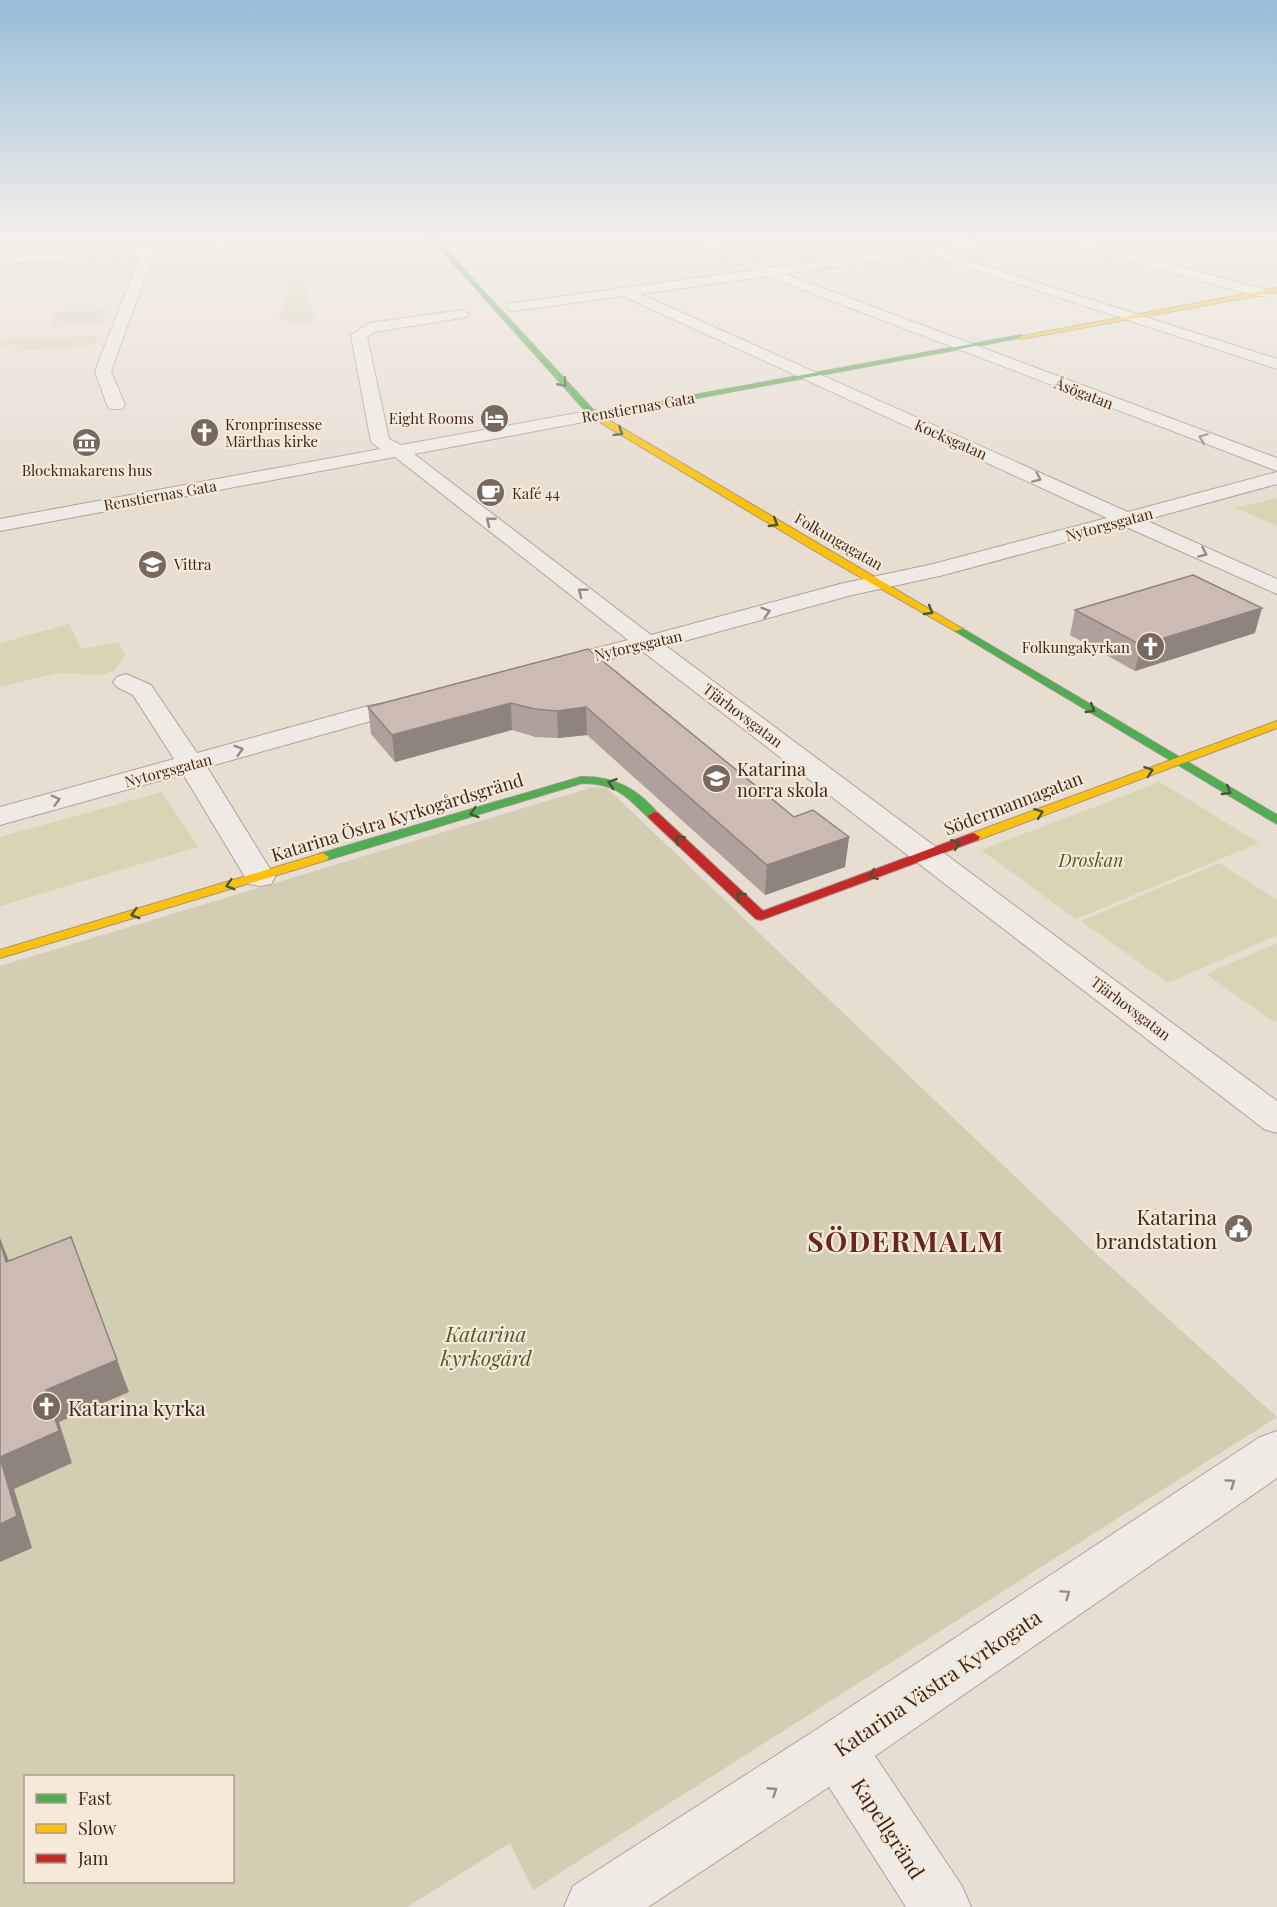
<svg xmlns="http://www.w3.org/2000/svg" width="1277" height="1907" viewBox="0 0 1277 1907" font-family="'Playfair Display',serif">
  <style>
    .green { fill: #d9d4b4 }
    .cemetery { fill: #d3ceb3; fill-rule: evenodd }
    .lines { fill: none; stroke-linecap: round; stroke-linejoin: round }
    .street-casing { stroke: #ada399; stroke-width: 2 }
    .fast-casing { stroke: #9c928a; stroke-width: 2 }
    .slow-casing { stroke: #9c928a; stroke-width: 2 }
    .jam-casing { stroke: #9c928a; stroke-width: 2 }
    .street { fill: #efeae3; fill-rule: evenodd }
    .fast { fill: #4caf50; fill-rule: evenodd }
    .slow { fill: #ffc107; fill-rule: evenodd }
    .jam { fill: #c62828; fill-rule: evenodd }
    .wall { fill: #afa199 }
    .shaded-wall { fill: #8e837d }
    .building { fill: #cbbbb2; stroke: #8e837d; stroke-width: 1.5 }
    .oneway { stroke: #425931 }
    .oneway2 { stroke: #968a82 }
    .labels { text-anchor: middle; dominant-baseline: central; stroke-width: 4.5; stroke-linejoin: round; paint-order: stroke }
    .far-street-label { font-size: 15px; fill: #3c2a21; stroke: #f6e9d9 }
    .far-poi-label { font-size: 15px; fill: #3c2a21; stroke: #f6e9d9; text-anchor: start }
    .poi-label { font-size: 18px; fill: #3c2a21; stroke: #f6e9d9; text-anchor: start }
    .street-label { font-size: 18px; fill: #3c2a21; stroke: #f6e9d9 }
    .park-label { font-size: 18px; font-style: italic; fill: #535827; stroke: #f6e9d9 }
    .near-poi-label { font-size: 21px; fill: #3c2a21; stroke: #f6e9d9; text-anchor: end }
    .near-park-label { font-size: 21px; font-style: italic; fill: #535827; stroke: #f6e9d9 }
    .near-street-label { font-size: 21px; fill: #3c2a21; stroke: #f6e9d9 }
    .near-district-label { font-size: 28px; font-weight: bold; letter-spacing: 1.5px; fill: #692520; stroke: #f6e9d9 }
  </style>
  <rect width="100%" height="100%" fill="#e7ddd1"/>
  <path class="green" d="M300 273 316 320 305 324 278 321 291 279Z
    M107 310 101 324 49 327 56 312Z
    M99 336 93 346 14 351 16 345 0 346V340Z
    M1277 498V526L1236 508Z
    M69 624 81 649 118 642 125 655 115 670 102 675 57 673 0 687V643Z
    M1160 782 1259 843 1076 919 981 850Z
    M162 792 198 847 0 906V837Z
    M1219 863 1277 900V935L1168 983 1081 921Z
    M1277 943V1021L1274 1022 1206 974Z"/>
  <path class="cemetery" d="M593 787 607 788 1092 1250 1277 1417 533 1890 510 1843 407 1907H0V966ZM26 1776H232V1882H26Z"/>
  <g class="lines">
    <defs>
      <path id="street" d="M584 235H702L771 268 1012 235H1042L1036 239 942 252 1277 359V369L927 254 785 274 1277 458V471L767 276 640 294 1128 512 1277 472V484L1145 520 1277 579V594L1124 526 944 575 852 595 666 646 1277 1101V1133L1264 1129 642 651 552 674 543 672 540 667 543 662 628 640 395 457 0 531V519L380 449 371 442 351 335 370 323 462 310 469 314 467 317 374 332 367 337 389 439 401 445 594 410 600 411 603 415 600 419 594 420 414 454 651 635 840 584 933 564 1107 518 623 296 514 311 509 310 507 307 509 304 514 303 754 270 689 238 601 244 591 242Z
        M1044 235H1062L1266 290 1268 293 1266 296H1256L1046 238Z
        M224 243 230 247 228 250 153 255 111 371 125 405 122 409H110L107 405 95 371 140 256 0 264V256Z
        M126 674 151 685 197 753 368 706 413 698 422 701 426 706 422 711 371 721 207 767 275 877 271 884 260 886 249 884 245 877 183 774 0 825V807L174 759 133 695 117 687 113 682 117 677Z
        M1277 1431V1478L875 1756 962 1886 971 1907H906L829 1787 648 1907H564L573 1886 817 1729 1260 1437Z"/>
      <path id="fast" d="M428 235H432L596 413 1021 335 1024 337 601 416 608 421 604 423 591 417Z
        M958 626 1277 815V824L955 631 953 629Z
        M581 777C615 776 639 790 660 816L658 819H650C627 796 616 783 582 783L327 860H319L317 857 319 854Z"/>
      <path id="slow" d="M1277 288V292L1021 339 1018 337Z
        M601 419H607L963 629 955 631 832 561 601 423Z
        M1277 721V728L978 840 974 841 968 837 970 834Z
        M323 853 329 857 327 860 0 958V950Z"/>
      <path id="jam" d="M654 812 658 813 763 911 970 834 974 833 980 837 978 840 761 920 756 919 650 819 648 816Z"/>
    </defs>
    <use href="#street" class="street-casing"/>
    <use href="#fast" class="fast-casing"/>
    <use href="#slow" class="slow-casing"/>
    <use href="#jam" class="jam-casing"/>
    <use href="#street" class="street"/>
    <use href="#fast" class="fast"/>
    <use href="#slow" class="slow"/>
    <use href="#jam" class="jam"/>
  </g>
  <path class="wall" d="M1075 610 1255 633 1135 671 1070 635Z
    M588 649 794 817 849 837 845 867 765 895 587 735 558 738 535 737 512 730 395 762 371 734 368 707Z"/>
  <path class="shaded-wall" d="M1262 608 1255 633 1135 671 1141 645Z
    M511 703 512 730 395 762 392 735Z
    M586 707 587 735 558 738 557 711Z
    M849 837 845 867 765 895 767 865Z
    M0 1238 9 1261 6 1262 0 1241Z
    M117 1360 129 1392 59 1422 72 1463 14 1489 32 1548 0 1562V1457L46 1390Z"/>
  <path class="building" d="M1193 575 1262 608 1141 645 1075 610Z
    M588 649 794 817 813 810 849 837 767 865 586 707 557 711 534 709 511 703 392 735 368 707Z
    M71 1237 117 1360 46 1390 59 1431 0 1457V1241L6 1262Z
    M0 1458 17 1516 0 1524Z"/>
  <defs><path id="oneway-chevron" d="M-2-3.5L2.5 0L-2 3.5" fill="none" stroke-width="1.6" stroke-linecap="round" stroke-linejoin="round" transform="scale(1.5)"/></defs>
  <g class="oneway">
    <use href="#oneway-chevron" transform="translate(563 383) rotate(48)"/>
    <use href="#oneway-chevron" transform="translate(619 432) rotate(32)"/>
    <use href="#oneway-chevron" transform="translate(774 523) rotate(31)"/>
    <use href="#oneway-chevron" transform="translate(929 611) rotate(31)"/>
    <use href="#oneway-chevron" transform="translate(1091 709) rotate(31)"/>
    <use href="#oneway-chevron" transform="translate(1149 771) rotate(-19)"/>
    <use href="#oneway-chevron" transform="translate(612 783) rotate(-161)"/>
    <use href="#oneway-chevron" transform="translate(1227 791) rotate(31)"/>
    <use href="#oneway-chevron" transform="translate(474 813) rotate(163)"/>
    <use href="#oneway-chevron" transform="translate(1039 813) rotate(-21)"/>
    <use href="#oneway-chevron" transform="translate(679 839) rotate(-137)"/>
    <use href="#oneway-chevron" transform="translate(956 844) rotate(-21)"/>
    <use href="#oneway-chevron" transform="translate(873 875) rotate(160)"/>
    <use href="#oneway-chevron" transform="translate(230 885) rotate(164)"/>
    <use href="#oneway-chevron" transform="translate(740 896) rotate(-137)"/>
    <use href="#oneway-chevron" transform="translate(135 914) rotate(164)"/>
  </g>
  <g class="oneway2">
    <use href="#oneway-chevron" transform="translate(1203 438) rotate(-159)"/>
    <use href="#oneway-chevron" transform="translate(1037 478) rotate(24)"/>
    <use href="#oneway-chevron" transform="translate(490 521) rotate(-142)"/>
    <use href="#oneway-chevron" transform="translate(1203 553) rotate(24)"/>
    <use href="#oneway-chevron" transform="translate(582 592) rotate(-142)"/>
    <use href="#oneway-chevron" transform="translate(766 612) rotate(-16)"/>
    <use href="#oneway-chevron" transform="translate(239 750) rotate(-16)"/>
    <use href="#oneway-chevron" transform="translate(56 800) rotate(-15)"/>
    <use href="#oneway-chevron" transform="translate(1231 1483) rotate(-34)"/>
    <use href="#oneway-chevron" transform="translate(1066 1594) rotate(-34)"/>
    <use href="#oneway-chevron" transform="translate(773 1791) rotate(-33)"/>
  </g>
  <linearGradient id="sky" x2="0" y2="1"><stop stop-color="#96bdd8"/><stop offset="0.47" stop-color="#f4f0ea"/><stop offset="1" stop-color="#f4f0ea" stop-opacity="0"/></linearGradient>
  <rect width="1277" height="502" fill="url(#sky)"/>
  <defs>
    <symbol id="hotel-disc" viewBox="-11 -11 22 22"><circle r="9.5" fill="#78695f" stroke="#f6e9d9"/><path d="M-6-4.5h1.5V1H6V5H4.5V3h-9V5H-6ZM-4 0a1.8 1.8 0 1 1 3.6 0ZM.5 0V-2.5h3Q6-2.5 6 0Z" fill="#fff"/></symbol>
    <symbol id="church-disc" viewBox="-11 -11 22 22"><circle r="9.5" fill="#78695f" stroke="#f6e9d9"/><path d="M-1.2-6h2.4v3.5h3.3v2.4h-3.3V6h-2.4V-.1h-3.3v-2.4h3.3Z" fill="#fff"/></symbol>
    <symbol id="museum-disc" viewBox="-11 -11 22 22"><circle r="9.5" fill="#78695f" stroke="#f6e9d9"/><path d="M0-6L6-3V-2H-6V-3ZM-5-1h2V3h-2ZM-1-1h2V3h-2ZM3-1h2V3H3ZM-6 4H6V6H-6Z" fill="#fff"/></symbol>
    <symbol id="cafe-disc" viewBox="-11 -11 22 22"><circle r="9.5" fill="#78695f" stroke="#f6e9d9"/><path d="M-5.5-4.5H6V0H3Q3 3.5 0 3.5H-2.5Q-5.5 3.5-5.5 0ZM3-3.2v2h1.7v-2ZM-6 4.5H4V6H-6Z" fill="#fff"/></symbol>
    <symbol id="school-disc" viewBox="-11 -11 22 22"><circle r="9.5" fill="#78695f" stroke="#f6e9d9"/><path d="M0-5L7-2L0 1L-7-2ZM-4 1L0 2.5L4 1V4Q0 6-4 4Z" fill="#fff"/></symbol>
    <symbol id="civic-disc" viewBox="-11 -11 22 22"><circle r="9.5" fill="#78695f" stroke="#f6e9d9"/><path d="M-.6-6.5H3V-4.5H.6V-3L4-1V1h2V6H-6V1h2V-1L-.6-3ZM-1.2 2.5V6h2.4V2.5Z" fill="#fff"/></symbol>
  </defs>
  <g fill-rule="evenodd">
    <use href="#hotel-disc" x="478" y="402" width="33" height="33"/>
    <use href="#church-disc" x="188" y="416" width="33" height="33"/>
    <use href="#museum-disc" x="70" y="426" width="33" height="33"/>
    <use href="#cafe-disc" x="474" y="476" width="33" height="33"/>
    <use href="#school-disc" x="136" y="548" width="33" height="33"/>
    <use href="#church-disc" x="1134" y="630" width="33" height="33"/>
    <use href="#school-disc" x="700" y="762" width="33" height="33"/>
    <use href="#civic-disc" x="1222" y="1212" width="33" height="33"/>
    <use href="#church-disc" x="30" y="1390" width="33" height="33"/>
  </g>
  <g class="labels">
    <g class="far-street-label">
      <text transform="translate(1084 393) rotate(21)">Åsögatan</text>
      <text transform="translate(638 407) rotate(-10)">Renstiernas Gata</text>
      <text transform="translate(951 439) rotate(24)">Kocksgatan</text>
      <text transform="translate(160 495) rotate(-10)">Renstiernas Gata</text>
      <text transform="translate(1109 524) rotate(-15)">Nytorgsgatan</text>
      <text transform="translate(839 541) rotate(30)">Folkungagatan</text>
      <text transform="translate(638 645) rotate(-13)">Nytorgsgatan</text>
      <text transform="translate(743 715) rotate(37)">Tjärhovsgatan</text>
      <text transform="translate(168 770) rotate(-15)">Nytorgsgatan</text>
      <text transform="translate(1131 1008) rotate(37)">Tjärhovsgatan</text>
    </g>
    <g class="far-poi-label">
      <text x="474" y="418" text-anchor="end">Eight Rooms</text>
      <text x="225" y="424">Kronprinsesse<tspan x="225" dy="17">Märthas kirke</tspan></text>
      <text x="87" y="470" text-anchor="middle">Blockmakarens hus</text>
      <text x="512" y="493">Kafé 44</text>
      <text x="174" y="564">Vittra</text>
      <text x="1130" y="647" text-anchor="end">Folkungakyrkan</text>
    </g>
    <g class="poi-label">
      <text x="737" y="769">Katarina<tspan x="737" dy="21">norra skola</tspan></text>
    </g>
    <g class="street-label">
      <text transform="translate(1013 803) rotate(-21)">Södermannagatan</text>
      <text transform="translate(397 817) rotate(-17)">Katarina Östra Kyrkogårdsgränd</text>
    </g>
    <g class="park-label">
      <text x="1091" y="860">Droskan</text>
    </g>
    <g class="near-poi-label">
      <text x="1217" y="1216">Katarina<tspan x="1217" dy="24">brandstation</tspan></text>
      <text x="68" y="1407" text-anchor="start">Katarina kyrka</text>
    </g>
    <g class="near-park-label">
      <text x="486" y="1333">Katarina<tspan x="486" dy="24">kyrkogård</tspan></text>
    </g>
    <g class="near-street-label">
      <text transform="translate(937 1682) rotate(-34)">Katarina Västra Kyrkogata</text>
      <text transform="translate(889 1828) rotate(57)">Kapellgränd</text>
    </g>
    <g class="near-district-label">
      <text x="906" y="1240">SÖDERMALM</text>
    </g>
  </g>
  <rect x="24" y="1775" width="210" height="108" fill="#f6e9d9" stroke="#ac9d8f" stroke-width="1.5"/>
  <rect x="36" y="1794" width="30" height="9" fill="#4caf50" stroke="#ac9d8f" stroke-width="1.5"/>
  <text x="78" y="1805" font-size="18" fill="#3c2a21">Fast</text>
  <rect x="36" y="1824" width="30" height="9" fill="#ffc107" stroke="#ac9d8f" stroke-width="1.5"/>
  <text x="78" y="1835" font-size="18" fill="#3c2a21">Slow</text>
  <rect x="36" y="1854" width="30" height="9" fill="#c62828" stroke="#ac9d8f" stroke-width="1.5"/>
  <text x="78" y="1865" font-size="18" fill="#3c2a21">Jam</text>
</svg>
